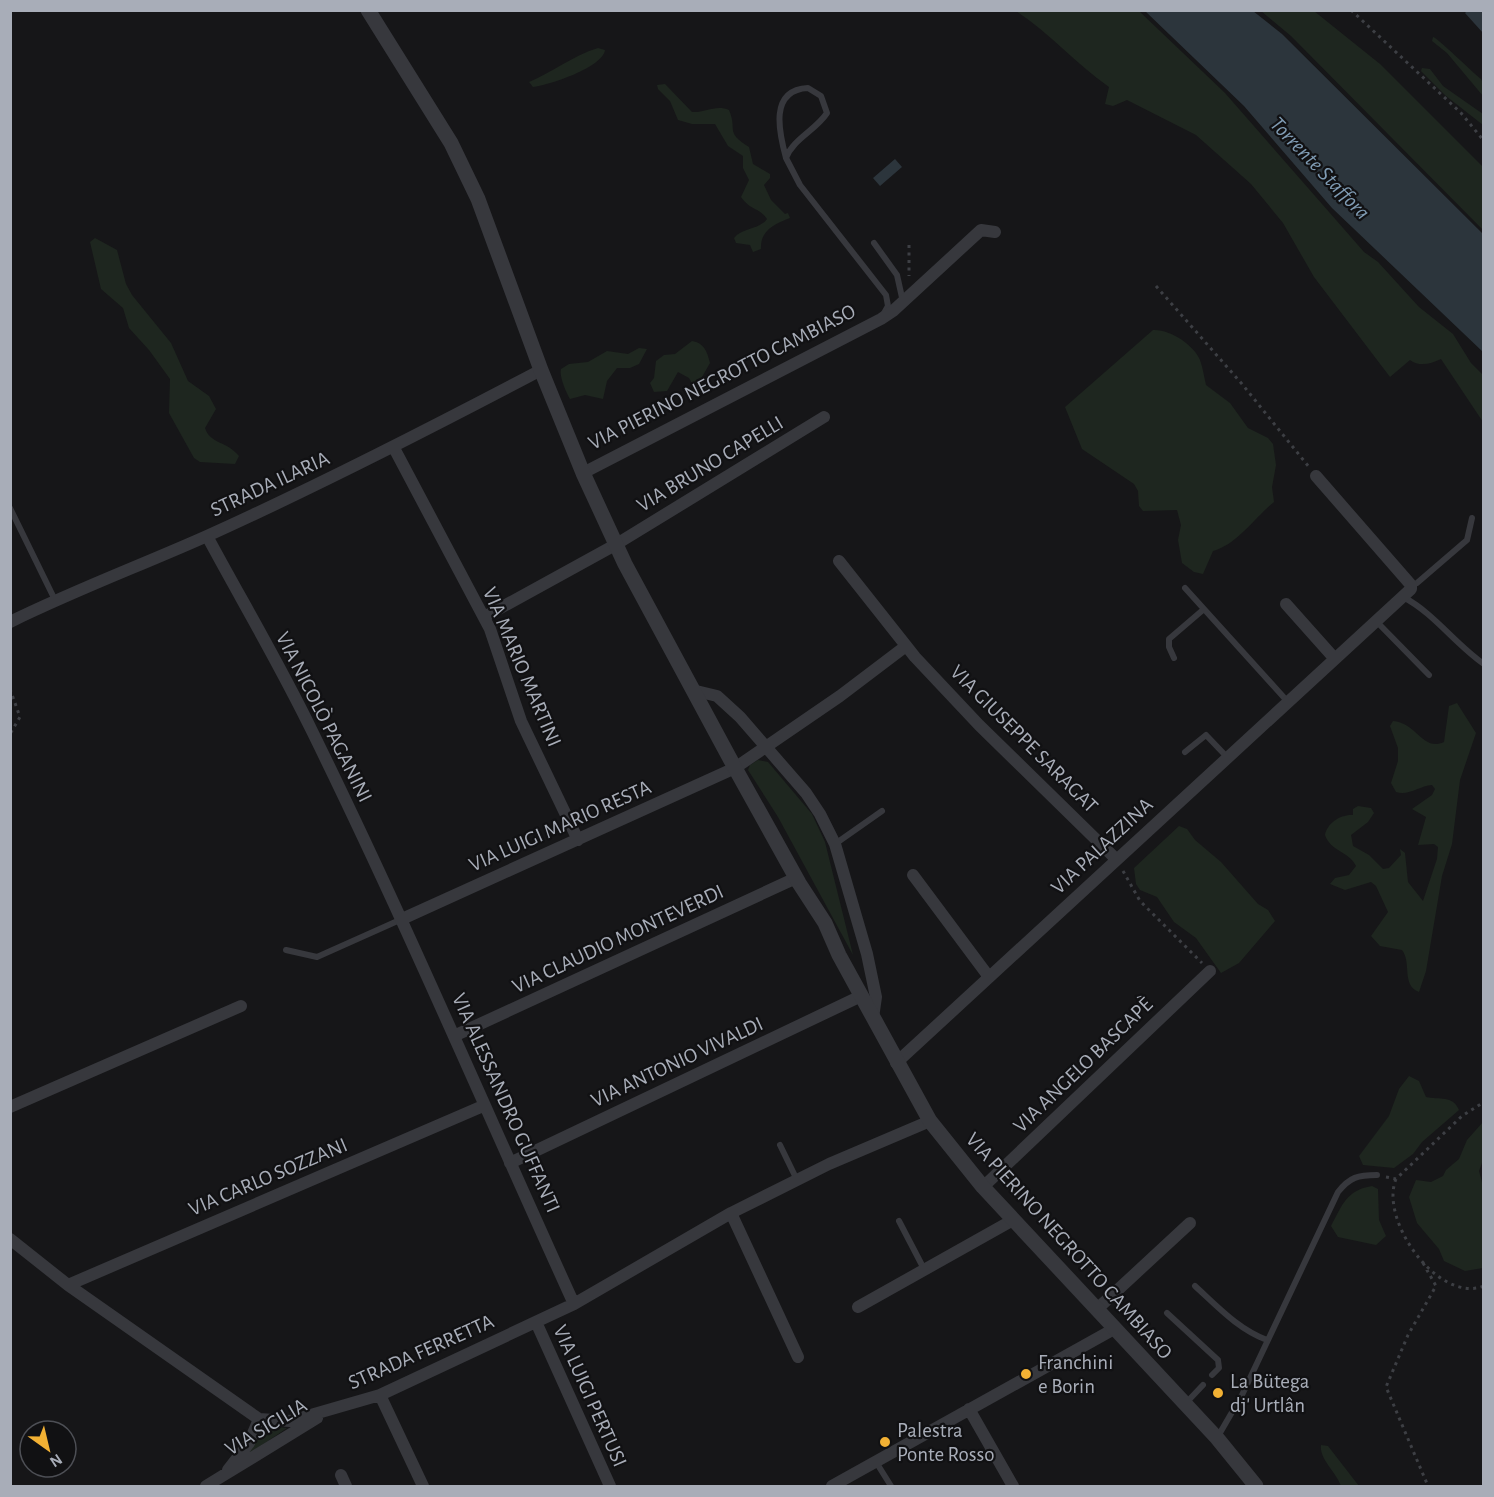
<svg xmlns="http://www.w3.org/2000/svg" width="1494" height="1497" viewBox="0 0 1494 1497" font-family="'Alegreya Sans',sans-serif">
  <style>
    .green { fill: #1e261f }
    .water { fill: #2c353c }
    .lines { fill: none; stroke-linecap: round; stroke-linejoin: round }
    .path { stroke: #3d3f44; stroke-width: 3; stroke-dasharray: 3 4.5; stroke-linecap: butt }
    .service { stroke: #37383d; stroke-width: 6 }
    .minor { stroke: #37383d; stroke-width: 12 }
    .tertiary { stroke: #37383d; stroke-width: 15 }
    .poi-dot { fill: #f2b134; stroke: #111113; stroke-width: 2 }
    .labels { text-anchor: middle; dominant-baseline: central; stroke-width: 4.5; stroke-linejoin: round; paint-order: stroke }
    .street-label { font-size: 21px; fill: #a8adb8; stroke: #111113 }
    .poi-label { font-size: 21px; fill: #a8adb8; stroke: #111113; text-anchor: start }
    .water-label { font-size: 22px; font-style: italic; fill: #7f9bb3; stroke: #111113 }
  </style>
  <rect width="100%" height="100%" fill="#161618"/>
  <path class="green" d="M1016 11H1139L1225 93 1364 252 1378 262 1419 307 1453 334 1471 363 1483 375V422L1441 359C1430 364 1420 367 1410 360L1390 377 1314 277 1283 223 1251 184 1196 135 1127 100 1113 106 1105 104 1109 87C1076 64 1050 33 1016 11Z
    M1261 11H1314L1380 64 1483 167V230L1291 36Z
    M1433 37C1438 38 1473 73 1481 79L1483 83V96L1447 53 1432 41Z
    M598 48 605 50C603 67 550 85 533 87L529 82C553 72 572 56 598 48Z
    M1422 68 1430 69 1443 86 1483 114V125L1446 96 1421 71Z
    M665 84 692 112C705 113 716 104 729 110 738 131 724 131 749 147L753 164 770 174V178L764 185 771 200 785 214 788 213 790 218C775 224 760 230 761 249L753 252 750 245 736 243 734 238C743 227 759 230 767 219 759 207 751 211 741 197L749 180 743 168V156L728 146 715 124H692L678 120 670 101 658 89 657 85Z
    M95 238 117 250 126 284 132 295 171 343 188 381 209 396 216 409 205 428C210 444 227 441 239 456L235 464 200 462 194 458 169 413 170 379 149 350 129 328 123 308 101 289 90 242Z
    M1153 330C1170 329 1194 345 1200 360 1203 368 1204 377 1206 385L1230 403 1248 428 1268 438 1273 444 1276 465 1272 487 1274 502C1254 518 1238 544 1213 551L1203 574 1194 572 1182 563 1178 540 1181 525 1177 510 1143 511 1139 506 1138 491 1134 484 1082 449 1065 407Z
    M692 341C704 343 707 351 710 363L702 377 709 387 708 393 698 394 689 378 678 372 667 391 654 392 650 383 654 378 656 361 664 355 675 354Z
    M639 348 647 349 639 364 630 368H617L607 381 603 399 585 395 570 399C566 392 559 376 561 369L569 364 588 362 607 351 628 354Z
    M1457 703 1476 733 1460 780 1452 844 1442 876 1426 971 1419 992C1401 985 1412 963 1402 950L1380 946 1371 936 1388 912 1376 886 1371 882 1345 890 1330 884 1335 878 1349 875 1356 866C1350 852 1330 851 1325 835 1327 823 1341 814 1353 815V809L1358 806 1371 808 1374 813 1368 822 1351 835 1353 846 1369 855 1383 869 1389 868 1401 855 1400 849 1405 853 1408 882 1423 901 1437 859 1438 847 1434 844 1418 845 1426 817 1412 809 1432 795 1435 789 1432 785C1419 786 1409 796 1396 792L1391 783 1398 761V748L1390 726 1393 721C1417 723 1423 752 1444 742L1449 706Z
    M758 760 768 762 812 814 825 842 853 955 778 817 748 770 750 765Z
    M1179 826 1187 829 1195 840 1221 862 1258 904 1268 910 1275 921 1239 963 1221 973 1196 938 1174 922 1157 897 1140 890 1136 884 1134 868Z
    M1409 1076 1419 1081 1426 1097C1439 1100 1453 1095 1459 1110L1422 1142 1413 1154 1394 1168 1363 1165 1359 1156 1389 1116 1399 1089Z
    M1483 1122V1160L1479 1171 1484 1190 1483 1268 1465 1271 1444 1261 1439 1249 1417 1223 1409 1197 1416 1180 1431 1182 1443 1176 1446 1170 1459 1159 1467 1140Z
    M1372 1186 1378 1189 1379 1220 1386 1236 1376 1245 1338 1237 1331 1226C1342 1206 1346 1190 1372 1186Z
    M266 1426 287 1428 243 1458Z
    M1321 1445 1328 1446 1359 1486H1341C1337 1473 1319 1459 1321 1445Z"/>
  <path class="water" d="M1468 10 1483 11V33L1465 13Z
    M1145 11H1253L1282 34 1483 234V352L1332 208 1244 106Z
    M895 159 902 167 880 186 873 178Z"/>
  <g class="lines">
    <path class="path" d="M1351 10 1461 113 1484 141
      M909 245V276
      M1156 286 1242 384 1309 467
      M10 689 20 717 10 734
      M1123 871 1140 901 1202 963
      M1386 1177 1396 1179 1462 1116 1484 1102
      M1396 1179C1379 1220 1438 1304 1484 1286
      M1423 1263 1436 1286 1408 1335 1386 1387 1428 1486"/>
    <path class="service" d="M808 88 821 96 827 113C816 130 793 139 786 158 779 132 769 90 808 88Z
      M786 158 800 185 886 295 888 306 883 315
      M874 243 897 275 903 302
      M10 508 55 600
      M1417 583 1467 540 1472 518
      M1185 588 1288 702
      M1403 597C1434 613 1455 644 1484 664
      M1376 621 1429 675
      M1174 658 1169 647V639L1204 609
      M1185 752 1206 735 1227 757
      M835 844 882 811
      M286 950 317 957 402 919
      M780 1145 797 1180
      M899 1221 924 1269
      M1195 1286C1218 1307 1238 1329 1267 1340
      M1167 1313 1218 1360 1219 1368 1212 1375
      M1185 1404 1203 1385
      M1217 1438 1242 1395 1338 1192C1350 1177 1358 1175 1377 1175
      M876 1462 891 1486"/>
    <path class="minor" d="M394 448 490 629 521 721 578 840
      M583 473 881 319 893 311 981 230 995 232
      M207 536C242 601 280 665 312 731 405 920 487 1113 574 1304
      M839 561 915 657 979 725 1116 859
      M1286 604 1335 659
      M484 617 615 545 824 417
      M10 622C75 590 142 565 207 536 320 485 431 428 541 370
      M692 690 717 696 740 717 806 793 820 814 835 844 867 954 876 997 873 1018
      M913 875 989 977
      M402 919 735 768 840 696 906 646
      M456 1035 796 878
      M896 1063 1411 589V585L1316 476
      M10 1107 241 1006
      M510 1163 861 996
      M983 1187 1210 971
      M731 1213 798 1357
      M10 1239 68 1285 259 1419 290 1421 380 1395 574 1304 731 1213 829 1164 930 1121
      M68 1285 483 1106
      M858 1307 1013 1220
      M1096 1310 1190 1223
      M536 1322 610 1486
      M380 1395 423 1486
      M969 1409 1013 1486
      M228 1470 249 1443 259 1419
      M341 1475 346 1486
      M206 1486 317 1418
      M832 1486 1114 1329"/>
    <path class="tertiary" d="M368 10 451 143 478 199 541 370 583 473 625 564 735 768 799 883 825 923 839 955 930 1121 983 1187 1217 1438 1256 1486"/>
  </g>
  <g class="poi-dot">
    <circle cx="1026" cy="1374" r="6"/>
    <circle cx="1218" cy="1393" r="6"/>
    <circle cx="885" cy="1442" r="6"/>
  </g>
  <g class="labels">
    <g class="street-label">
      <text transform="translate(722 377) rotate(-27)">VIA PIERINO NEGROTTO CAMBIASO</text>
      <text transform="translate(710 464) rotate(-31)">VIA BRUNO CAPELLI</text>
      <text transform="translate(270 484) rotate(-25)">STRADA ILARIA</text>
      <text transform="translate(522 667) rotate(67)">VIA MARIO MARTINI</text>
      <text transform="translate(324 717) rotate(63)">VIA NICOLÒ PAGANINI</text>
      <text transform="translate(1024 739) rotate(45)">VIA GIUSEPPE SARAGAT</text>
      <text transform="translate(560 826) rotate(-24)">VIA LUIGI MARIO RESTA</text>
      <text transform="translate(1102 846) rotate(-43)">VIA PALAZZINA</text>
      <text transform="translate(618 939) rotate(-25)">VIA CLAUDIO MONTEVERDI</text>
      <text transform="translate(677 1062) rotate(-25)">VIA ANTONIO VIVALDI</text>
      <text transform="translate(1083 1065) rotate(-44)">VIA ANGELO BASCAPÈ</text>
      <text transform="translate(506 1103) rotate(66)">VIA ALESSANDRO GUFFANTI</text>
      <text transform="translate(268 1177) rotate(-23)">VIA CARLO SOZZANI</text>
      <text transform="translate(1069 1246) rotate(48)">VIA PIERINO NEGROTTO CAMBIASO</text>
      <text transform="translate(421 1352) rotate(-24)">STRADA FERRETTA</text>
      <text transform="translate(590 1396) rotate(66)">VIA LUIGI PERTUSI</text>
      <text transform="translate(266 1427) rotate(-31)">VIA SICILIA</text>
    </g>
    <g class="poi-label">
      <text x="1038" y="1362">Franchini<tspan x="1038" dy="24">e Borin</tspan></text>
      <text x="1230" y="1381">La Bütega<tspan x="1230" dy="24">dj' Urtlân</tspan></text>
      <text x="897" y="1430">Palestra<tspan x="897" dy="24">Ponte Rosso</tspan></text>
    </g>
    <g class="water-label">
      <text transform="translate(1320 168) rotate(46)">Torrente Staffora</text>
    </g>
  </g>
  <rect width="1494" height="1497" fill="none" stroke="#a8adb8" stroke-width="24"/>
  <g transform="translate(48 1449) rotate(146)"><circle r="28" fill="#111113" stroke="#4d4f55" stroke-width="1.5"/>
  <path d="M0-4.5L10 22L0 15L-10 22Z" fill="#f2b134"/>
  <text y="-9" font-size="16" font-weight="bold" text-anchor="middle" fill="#a8adb8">N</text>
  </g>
</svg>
